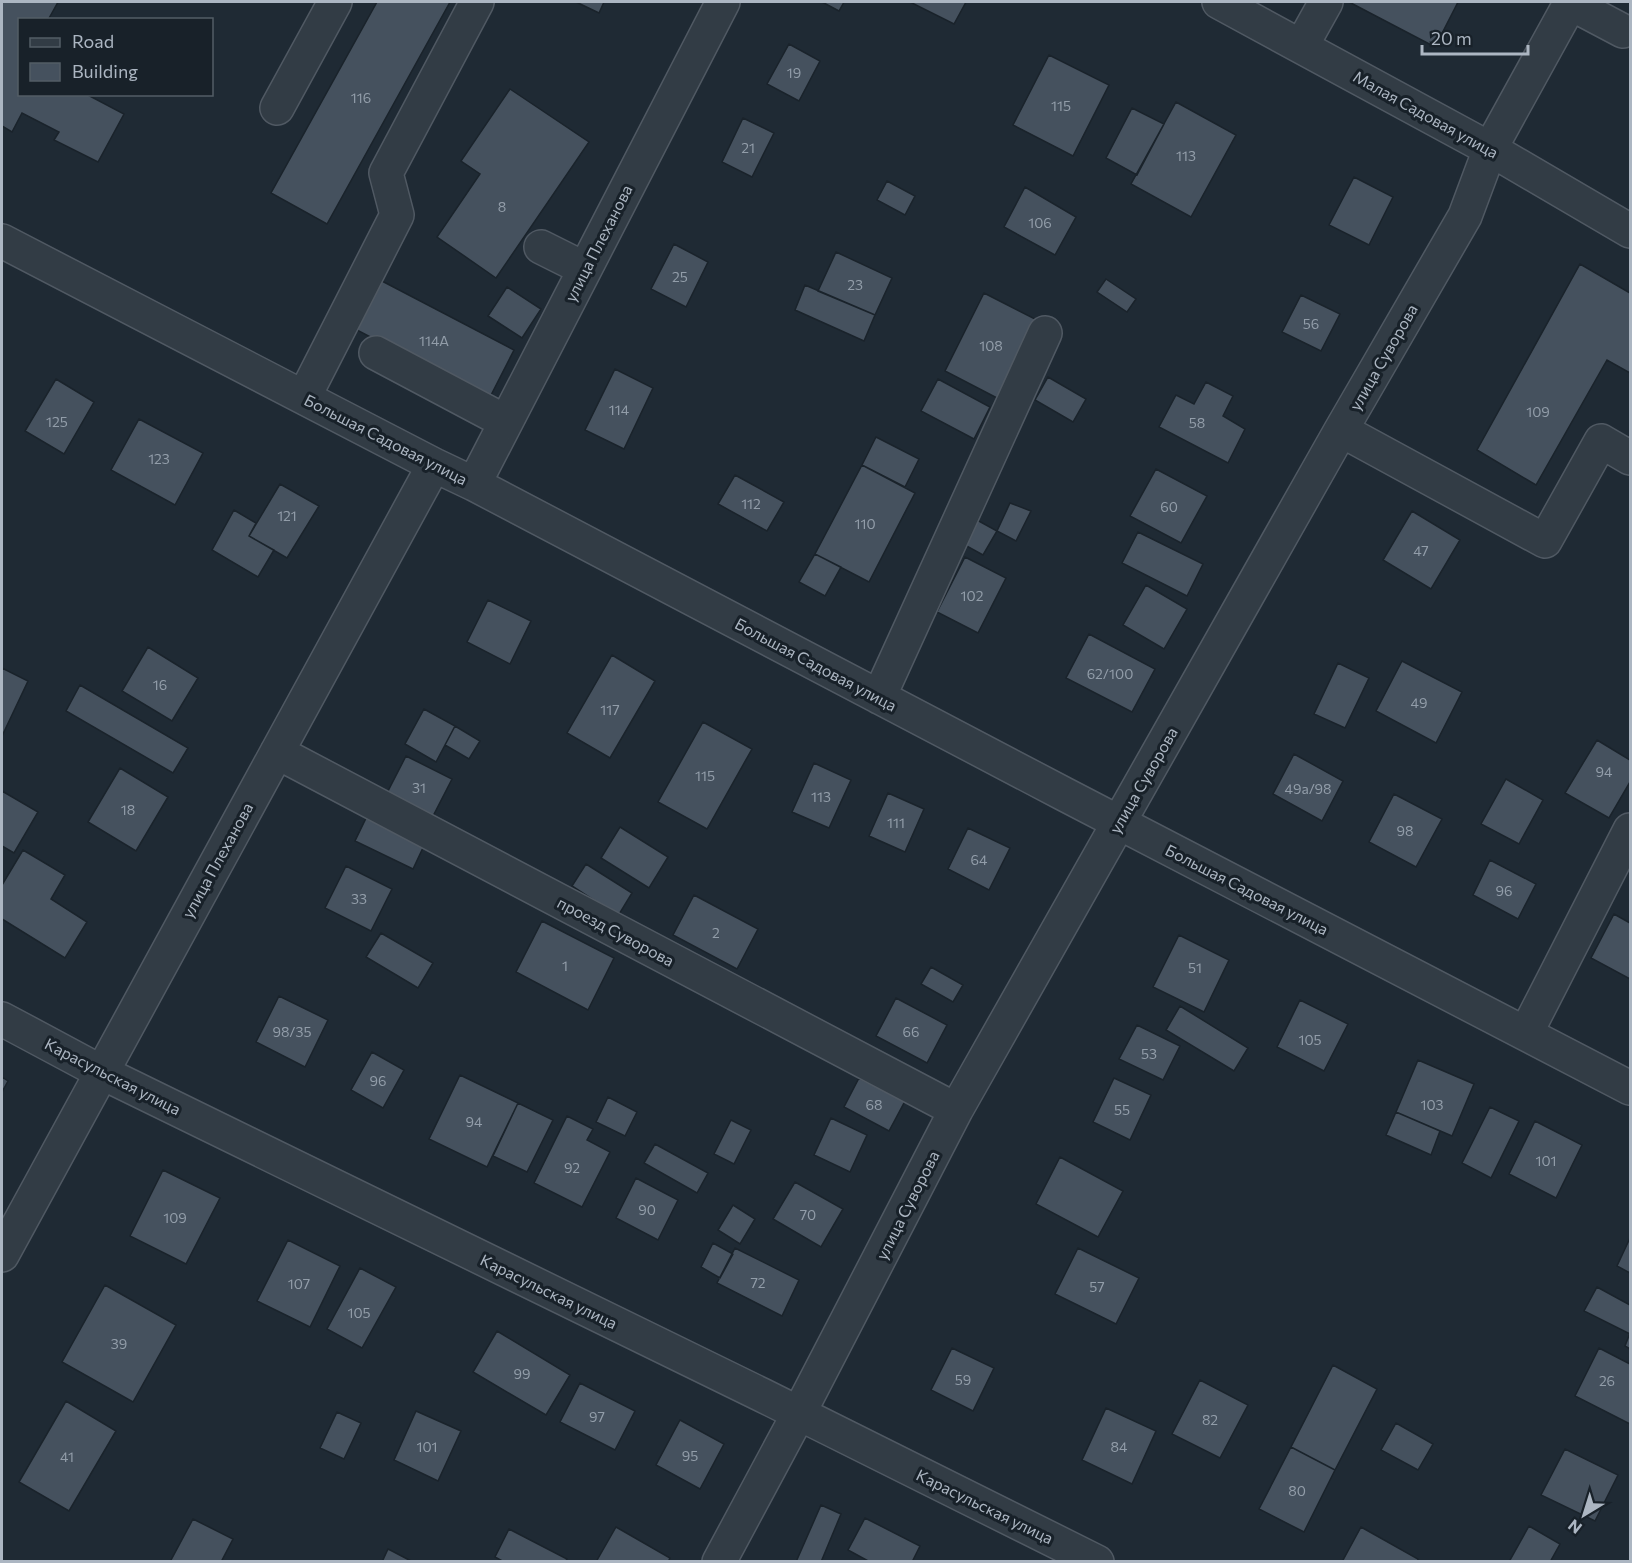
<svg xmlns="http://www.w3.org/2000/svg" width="1632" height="1563" viewBox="0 0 1632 1563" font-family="Commissioner,sans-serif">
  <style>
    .building { fill: #45515e; stroke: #1a232b; stroke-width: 1.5 }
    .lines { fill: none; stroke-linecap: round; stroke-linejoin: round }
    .minor-casing { stroke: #505963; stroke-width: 36 }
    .minor { stroke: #323c45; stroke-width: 33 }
    .labels { text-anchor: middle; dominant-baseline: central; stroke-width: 6; stroke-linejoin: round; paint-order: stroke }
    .number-label { font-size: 14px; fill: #929da9 }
    .street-label { font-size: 16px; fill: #acb6c2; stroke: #182129 }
  </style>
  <rect width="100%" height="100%" fill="#1f2a34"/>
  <path class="building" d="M2 2H58L48 20H20V94H86L124 114 98 162 54 140 59 132 22 113 12 132 2 126Z
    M377 2H450L327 224 271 193Z
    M576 2H604L599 13Z
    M822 2H844L839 11Z
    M910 2H966L954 24Z
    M1349 2H1458L1435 47Z
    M789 44 820 61 799 101 767 84Z
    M1049 55 1109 85 1073 156 1013 125Z
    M510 89 589 142 496 278 437 237 480 174 461 161Z
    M1176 102 1236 135 1191 217 1131 184Z
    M1132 108 1164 124 1137 175 1106 158Z
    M743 118 774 133 752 177 722 162Z
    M1354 177 1393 197 1369 245 1329 225Z
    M887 181 915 196 905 215 877 200Z
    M1025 187 1076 217 1055 255 1004 227Z
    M674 244 708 262 686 307 651 289Z
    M836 252 892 278 875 315 818 291Z
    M1580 264 1630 293V373L1607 360 1536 485 1477 450Z
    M1106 279 1136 299 1127 312 1097 292Z
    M380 280 514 350 489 399 355 329Z
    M805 285 875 315 864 341 795 310Z
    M507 287 541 309 522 338 488 316Z
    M984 293 1037 320 997 398 945 371Z
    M1301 295 1340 314 1321 351 1282 332Z
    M615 369 653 388 624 449 585 430Z
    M1048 377 1086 399 1073 422 1035 400Z
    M56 379 94 402 64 454 25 431Z
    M938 379 990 407 974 439 921 411Z
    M1206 382 1233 396 1223 416 1245 429 1228 463 1159 427 1176 395 1194 404Z
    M139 419 203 453 175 505 111 470Z
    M876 437 919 459 905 487 862 465Z
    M862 465 915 493 869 582 815 554Z
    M1156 469 1207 496 1181 543 1130 516Z
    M735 475 784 502 767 531 718 504Z
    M280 484 319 506 287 558 249 536Z
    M1010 503 1031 511 1016 541 997 531Z
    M234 510 256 523 249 536 274 550 258 577 212 550Z
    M1412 511 1460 540 1431 589 1383 560Z
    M977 520 997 531 983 555 963 544Z
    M1138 532 1203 564 1187 596 1122 563Z
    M815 554 841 567 825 596 799 582Z
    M965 557 1006 578 978 633 937 612Z
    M1146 585 1187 609 1164 649 1123 625Z
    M488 600 531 621 510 664 467 642Z
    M1089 634 1155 669 1132 712 1066 678Z
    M148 647 198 678 172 721 122 691Z
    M612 655 655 681 610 758 567 733Z
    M1402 661 1462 692 1436 743 1376 711Z
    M1338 663 1369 678 1345 728 1314 714Z
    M2 668 28 681 2 736Z
    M80 685 188 748 173 773 66 711Z
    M424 709 455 726 436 762 405 744Z
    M703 722 752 749 707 829 658 802Z
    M455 726 480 741 469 759 445 745Z
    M1597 740 1630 760V782L1609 818 1565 793Z
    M1294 754 1343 781 1322 821 1273 794Z
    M406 756 452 779 432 818 386 795Z
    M814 763 851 780 829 828 792 812Z
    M120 768 168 797 136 851 88 822Z
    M1506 779 1543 800 1519 844 1481 824Z
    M2 791 38 812 14 853 2 846Z
    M888 793 924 809 905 852 869 836Z
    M1394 794 1442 819 1416 867 1369 842Z
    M370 810 428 837 413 869 355 841Z
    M620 827 668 857 649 888 601 858Z
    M968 828 1010 848 989 890 948 869Z
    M23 850 65 875 51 899 87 922 65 958 2 919V885Z
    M1490 860 1536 884 1518 919 1473 895Z
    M586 864 632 893 618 916 572 886Z
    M346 866 392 889 371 931 325 908Z
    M694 895 758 929 737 969 673 935Z
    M1614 914 1630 923V979L1591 958Z
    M542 921 614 958 588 1010 516 972Z
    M381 933 433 963 418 988 366 957Z
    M1179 935 1229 960 1204 1012 1153 987Z
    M931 967 963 985 953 1002 921 984Z
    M279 996 328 1020 305 1067 256 1042Z
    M896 998 947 1025 927 1063 876 1036Z
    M1300 1000 1348 1024 1324 1071 1277 1047Z
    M1180 1006 1248 1048 1234 1071 1166 1030Z
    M1137 1025 1180 1046 1163 1080 1119 1059Z
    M372 1052 404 1070 383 1108 351 1090Z
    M1418 1060 1474 1084 1452 1136 1396 1112Z
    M460 1075 518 1103 487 1167 429 1139Z
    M2 1077 8 1081 2 1092Z
    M859 1078 905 1101 889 1131 844 1107Z
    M1114 1078 1151 1095 1130 1140 1093 1122Z
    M608 1097 637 1112 625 1136 596 1122Z
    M518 1103 553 1120 527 1172 493 1156Z
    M1490 1107 1519 1121 1491 1178 1462 1163Z
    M1396 1112 1440 1131 1431 1155 1386 1135Z
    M567 1116 593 1129 587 1140 610 1152 582 1207 534 1183Z
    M831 1118 867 1135 850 1172 814 1155Z
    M731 1120 751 1130 734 1164 714 1154Z
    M1535 1121 1582 1145 1556 1198 1509 1174Z
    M655 1144 708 1173 697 1193 644 1163Z
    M1060 1157 1123 1191 1098 1237 1036 1204Z
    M163 1170 220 1198 186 1264 130 1236Z
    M636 1178 678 1200 658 1240 616 1218Z
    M795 1182 843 1209 821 1247 773 1219Z
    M733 1205 755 1219 740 1244 718 1230Z
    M1630 1238V1273L1617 1266Z
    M288 1240 340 1266 310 1327 257 1301Z
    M713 1243 733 1254 720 1278 701 1267Z
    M735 1248 799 1280 782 1316 717 1283Z
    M1078 1248 1139 1278 1116 1324 1055 1294Z
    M360 1268 396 1287 362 1348 327 1329Z
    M105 1285 176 1325 133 1402 62 1362Z
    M1597 1287 1630 1305V1334L1584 1311Z
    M497 1331 570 1375 546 1415 473 1372Z
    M1630 1333V1349L1625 1346Z
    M952 1348 994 1368 973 1411 931 1390Z
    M1599 1348 1630 1364V1424L1575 1396Z
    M1333 1365 1377 1389 1335 1470 1291 1447Z
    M1200 1380 1248 1405 1220 1458 1172 1434Z
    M580 1383 635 1411 615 1450 560 1422Z
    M66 1401 116 1431 69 1511 19 1482Z
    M1106 1408 1156 1431 1132 1484 1082 1460Z
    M416 1411 461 1431 438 1481 394 1460Z
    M337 1412 361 1423 344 1459 320 1448Z
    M680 1420 724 1444 700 1489 656 1465Z
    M1396 1423 1433 1444 1418 1470 1381 1450Z
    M1291 1447 1335 1470 1304 1532 1259 1509Z
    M1565 1449 1618 1475 1595 1521 1541 1495Z
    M821 1505 841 1514 821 1562H796Z
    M865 1518 920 1546 912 1562H870L848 1550Z
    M193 1519 233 1539 221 1562H170Z
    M1529 1526 1560 1544 1550 1562H1509Z
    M616 1527 670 1558 668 1562H596Z
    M1361 1527 1418 1559 1417 1562H1342Z
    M509 1529 567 1559 565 1562H504L495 1557Z
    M388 1549 392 1551 413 1562H382Z"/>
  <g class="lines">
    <defs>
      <path id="minor" d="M1219 2 1490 149 1630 231
        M1570 3 1623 31
        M1302 45 1326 2
        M277 108 335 2
        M2 241 434 465 474 484 1064 794 1630 1088
        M541 247 585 269
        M376 353 506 422
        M304 397 397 215 386 173 477 2
        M1341 430 1545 541 1601 441 1630 458
        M474 484 723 2
        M879 697 1045 333
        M277 752 956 1110
        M2 1019 101 1072 762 1395 1097 1562
        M1526 1033 1630 830
        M2 1255 434 465
        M719 1562 799 1413 956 1110 1341 430 1465 216 1490 149 1571 2"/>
    </defs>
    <use href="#minor" class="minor-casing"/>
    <use href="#minor" class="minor"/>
  </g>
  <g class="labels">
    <g class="number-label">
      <text x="794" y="72">19</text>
      <text x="361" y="97">116</text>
      <text x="1061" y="105">115</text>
      <text x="748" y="147">21</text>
      <text x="1186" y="155">113</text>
      <text x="502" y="206">8</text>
      <text x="1040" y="222">106</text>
      <text x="680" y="276">25</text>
      <text x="855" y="284">23</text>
      <text x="1311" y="323">56</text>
      <text x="434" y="340">114А</text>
      <text x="991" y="345">108</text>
      <text x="619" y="409">114</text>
      <text x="1538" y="411">109</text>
      <text x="57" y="421">125</text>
      <text x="1197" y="422">58</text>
      <text x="159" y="458">123</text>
      <text x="751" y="503">112</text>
      <text x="1169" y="506">60</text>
      <text x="287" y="515">121</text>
      <text x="865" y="523">110</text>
      <text x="1421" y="550">47</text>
      <text x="972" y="595">102</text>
      <text x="1110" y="673">62/100</text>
      <text x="160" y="684">16</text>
      <text x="1419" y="702">49</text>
      <text x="610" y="709">117</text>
      <text x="1604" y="771">94</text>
      <text x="705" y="775">115</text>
      <text x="419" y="787">31</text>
      <text x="1308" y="788">49а/98</text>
      <text x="821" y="796">113</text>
      <text x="128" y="809">18</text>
      <text x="896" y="822">111</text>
      <text x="1405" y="830">98</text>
      <text x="979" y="859">64</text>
      <text x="1504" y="890">96</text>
      <text x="359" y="898">33</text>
      <text x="716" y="932">2</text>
      <text x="565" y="965">1</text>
      <text x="1195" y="967">51</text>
      <text x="292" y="1031">98/35</text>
      <text x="911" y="1031">66</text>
      <text x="1310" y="1039">105</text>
      <text x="1149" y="1053">53</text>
      <text x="378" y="1080">96</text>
      <text x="874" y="1104">68</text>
      <text x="1432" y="1104">103</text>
      <text x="1122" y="1109">55</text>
      <text x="474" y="1121">94</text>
      <text x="1546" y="1160">101</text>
      <text x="572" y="1167">92</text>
      <text x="647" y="1209">90</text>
      <text x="808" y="1214">70</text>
      <text x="175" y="1217">109</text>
      <text x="758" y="1282">72</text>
      <text x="299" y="1283">107</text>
      <text x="1097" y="1286">57</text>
      <text x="359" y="1312">105</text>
      <text x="119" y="1343">39</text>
      <text x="522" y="1373">99</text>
      <text x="963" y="1379">59</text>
      <text x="1607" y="1380">26</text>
      <text x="597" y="1416">97</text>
      <text x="1210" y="1419">82</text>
      <text x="427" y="1446">101</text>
      <text x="1119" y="1446">84</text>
      <text x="690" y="1455">95</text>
      <text x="67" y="1456">41</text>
      <text x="1297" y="1490">80</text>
    </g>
    <g class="street-label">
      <text transform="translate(1426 114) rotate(29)">Малая Садовая улица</text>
      <text transform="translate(598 243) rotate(-63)">улица Плеханова</text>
      <text transform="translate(1383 357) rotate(-60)">улица Суворова</text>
      <text transform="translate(386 439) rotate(27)">Большая Садовая улица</text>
      <text transform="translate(816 664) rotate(28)">Большая Садовая улица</text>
      <text transform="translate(1143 780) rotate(-60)">улица Суворова</text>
      <text transform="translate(217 860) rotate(-61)">улица Плеханова</text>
      <text transform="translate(1247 889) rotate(27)">Большая Садовая улица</text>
      <text transform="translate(616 931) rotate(28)">проезд Суворова</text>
      <text transform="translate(113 1076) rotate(27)">Карасульская улица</text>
      <text transform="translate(907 1205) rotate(-63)">улица Суворова</text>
      <text transform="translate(549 1291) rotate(26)">Карасульская улица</text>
      <text transform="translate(985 1506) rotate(26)">Карасульская улица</text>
    </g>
  </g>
  <rect width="1632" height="1563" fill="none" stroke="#acb6c2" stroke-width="6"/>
  <rect x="18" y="18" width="195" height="78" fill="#182129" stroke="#535d66" stroke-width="1.5"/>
  <rect x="30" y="38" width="30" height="9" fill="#323c45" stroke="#535d66" stroke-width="1.5"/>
  <text x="72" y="48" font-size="18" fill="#acb6c2">Road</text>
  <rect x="30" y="63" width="30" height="18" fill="#45515e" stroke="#535d66" stroke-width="1.5"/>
  <text x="72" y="78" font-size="18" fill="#acb6c2">Building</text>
  <g transform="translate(1584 1515) rotate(218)" stroke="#182129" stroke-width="4.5" paint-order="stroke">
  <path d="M0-4.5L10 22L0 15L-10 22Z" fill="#acb6c2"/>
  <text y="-9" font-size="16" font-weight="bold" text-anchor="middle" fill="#acb6c2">N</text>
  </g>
  <path d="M1422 45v9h106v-9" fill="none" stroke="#acb6c2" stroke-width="3"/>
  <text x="1431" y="45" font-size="18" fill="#acb6c2" stroke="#182129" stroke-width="4.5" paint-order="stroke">20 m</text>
</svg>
